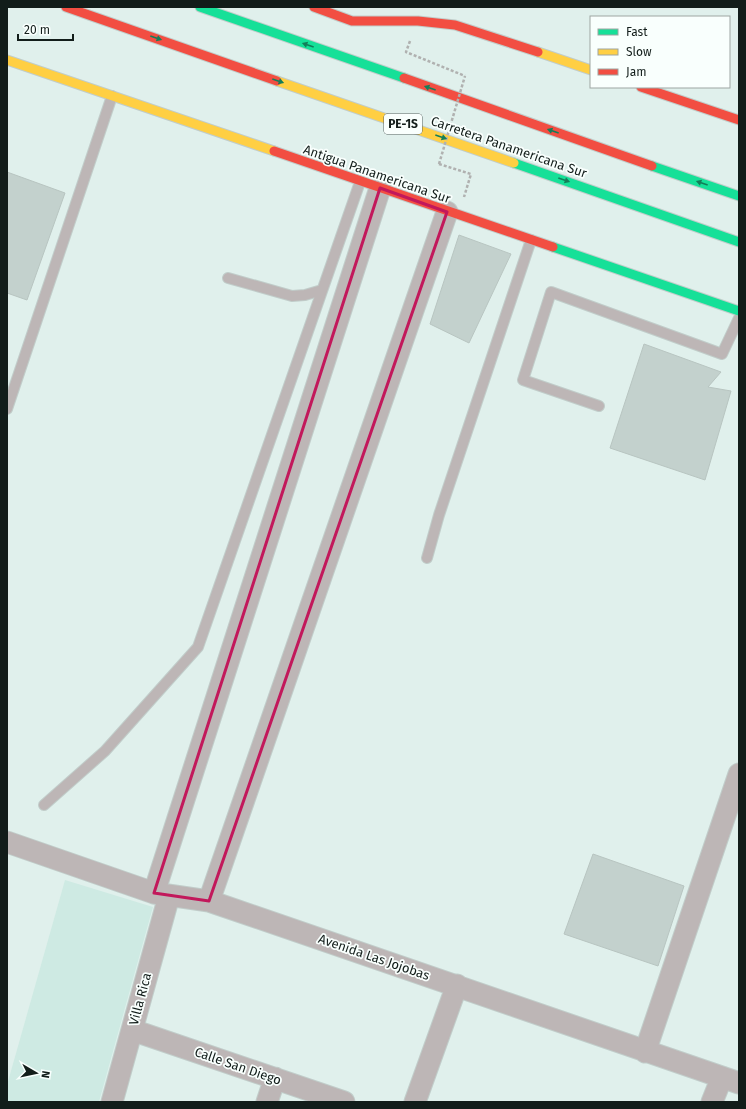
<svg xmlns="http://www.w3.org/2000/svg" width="746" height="1109" viewBox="0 0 746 1109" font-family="'Fira Sans',sans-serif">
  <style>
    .built { fill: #ceeae3 }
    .building { fill: #c3d1cd; stroke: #b8c5c1 }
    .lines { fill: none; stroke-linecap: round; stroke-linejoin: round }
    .lane-casing { stroke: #c1cdca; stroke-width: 12 }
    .street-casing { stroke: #c1cdca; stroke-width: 23 }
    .fast-casing { stroke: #c1cdca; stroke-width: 11 }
    .slow-casing { stroke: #c1cdca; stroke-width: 11 }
    .jam-casing { stroke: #c1cdca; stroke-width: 11 }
    .path { stroke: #b0b1b0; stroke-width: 2.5; stroke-dasharray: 3 2; stroke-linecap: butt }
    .lane { stroke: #bdb6b6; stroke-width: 10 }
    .street { stroke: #bdb6b6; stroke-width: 21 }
    .fast { stroke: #16e098; stroke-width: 9 }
    .slow { stroke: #ffcf43; stroke-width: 9 }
    .jam { stroke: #f24e42; stroke-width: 9 }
    .path-bridge { stroke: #b0b1b0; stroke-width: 2.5; stroke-dasharray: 3 2; stroke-linecap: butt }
    .oneway { fill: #147e59 }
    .marked { fill: none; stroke: #c2185b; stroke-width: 3; stroke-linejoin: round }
    .labels { text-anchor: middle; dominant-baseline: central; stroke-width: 3.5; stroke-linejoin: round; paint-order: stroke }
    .shield { fill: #f9fffd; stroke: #57615e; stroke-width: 1 }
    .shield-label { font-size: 12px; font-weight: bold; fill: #121d1a }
    .street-label { font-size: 13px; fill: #121d1a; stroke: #f9fffd }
  </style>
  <rect width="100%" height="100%" fill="#e0f0ec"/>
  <path class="built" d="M65 880 153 907 99 1102H7V1085Z"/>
  <path class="building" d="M7 172 65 193 27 300 7 293Z
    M459 235 511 254 469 343 430 324Z
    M644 344 721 372 708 387 731 391 705 480 610 448Z
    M593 854 684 886 658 966 564 934Z"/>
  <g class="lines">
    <defs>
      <path id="lane" d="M228 278 292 296 305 295 322 290
        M599 406 523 380 551 292 722 354 739 318
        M7 409 112 96
        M427 558 439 515 531 240
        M44 805 105 751 198 647 360 182"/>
      <path id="street" d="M7 842 154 893 209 901 739 1083
        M154 893 380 188
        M209 901 447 212
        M132 1030 344 1102
        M645 1052 739 774
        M112 1102 169 896
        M267 1102 275 1078
        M415 1102 457 985
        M712 1102 722 1077"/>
      <path id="fast" d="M200 7 404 78
        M514 163 739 242
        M652 166 739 196
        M553 247 739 311"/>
      <path id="slow" d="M538 52 591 70
        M7 60 274 151
        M277 81 514 163"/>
      <path id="jam" d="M66 7 277 81
        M314 7 352 21H418L455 25 538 52
        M404 78 652 166
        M641 87 739 120
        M274 151 553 247"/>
    </defs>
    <use href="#lane" class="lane-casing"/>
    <use href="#street" class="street-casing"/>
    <use href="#fast" class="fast-casing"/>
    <use href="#slow" class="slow-casing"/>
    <use href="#jam" class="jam-casing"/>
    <path class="path" d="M410 41 406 52 465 76
      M439 164 471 174 464 197"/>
    <use href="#lane" class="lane"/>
    <use href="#street" class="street"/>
    <use href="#fast" class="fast"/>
    <use href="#slow" class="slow"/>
    <use href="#jam" class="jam"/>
    <path class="path-bridge" d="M439 164 465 76"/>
  </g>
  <defs><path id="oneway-solid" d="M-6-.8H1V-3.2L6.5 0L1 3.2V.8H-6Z"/></defs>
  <g class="oneway">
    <use href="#oneway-solid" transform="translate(156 38) rotate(19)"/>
    <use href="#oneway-solid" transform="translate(308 45) rotate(-161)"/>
    <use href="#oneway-solid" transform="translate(278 81) rotate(19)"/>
    <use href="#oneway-solid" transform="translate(430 88) rotate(-161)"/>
    <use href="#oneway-solid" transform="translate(553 131) rotate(-161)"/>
    <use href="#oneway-solid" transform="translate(441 137) rotate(19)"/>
    <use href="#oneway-solid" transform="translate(564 180) rotate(19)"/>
    <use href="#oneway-solid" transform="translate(702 183) rotate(-161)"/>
  </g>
  <path class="marked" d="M380 188 447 212 209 901 154 893Z"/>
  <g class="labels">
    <rect class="shield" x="384" y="114" width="38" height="20" rx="3"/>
    <g class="shield-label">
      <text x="403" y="124">PE-1S</text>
    </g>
    <g class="street-label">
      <text transform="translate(509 147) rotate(19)">Carretera Panamericana Sur</text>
      <text transform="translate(377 174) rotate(19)">Antigua Panamericana Sur</text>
      <text transform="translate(374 957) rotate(19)">Avenida Las Jojobas</text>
      <text transform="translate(140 999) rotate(-75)">Villa Rica</text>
      <text transform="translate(238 1066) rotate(19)">Calle San Diego</text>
    </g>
  </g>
  <rect width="746" height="1109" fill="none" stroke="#121d1a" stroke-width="16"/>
  <rect x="590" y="16" width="140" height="72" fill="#f9fffd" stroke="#9da5a2"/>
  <rect x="598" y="29" width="20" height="6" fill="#16e098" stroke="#9da5a2"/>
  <text x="626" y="36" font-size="12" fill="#121d1a">Fast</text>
  <rect x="598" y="49" width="20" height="6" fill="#ffcf43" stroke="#9da5a2"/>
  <text x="626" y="56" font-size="12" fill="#121d1a">Slow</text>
  <rect x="598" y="69" width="20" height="6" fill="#f24e42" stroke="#9da5a2"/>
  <text x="626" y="76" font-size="12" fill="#121d1a">Jam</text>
  <g transform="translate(36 1073) rotate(99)" stroke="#f9fffd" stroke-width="3" paint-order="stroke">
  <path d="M0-3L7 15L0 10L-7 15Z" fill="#121d1a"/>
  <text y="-6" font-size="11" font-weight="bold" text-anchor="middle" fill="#121d1a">N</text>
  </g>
  <path d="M18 34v6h55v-6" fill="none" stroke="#121d1a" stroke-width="2"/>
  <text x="24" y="34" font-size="12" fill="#121d1a" stroke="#f9fffd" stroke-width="3" paint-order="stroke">20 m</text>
</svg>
